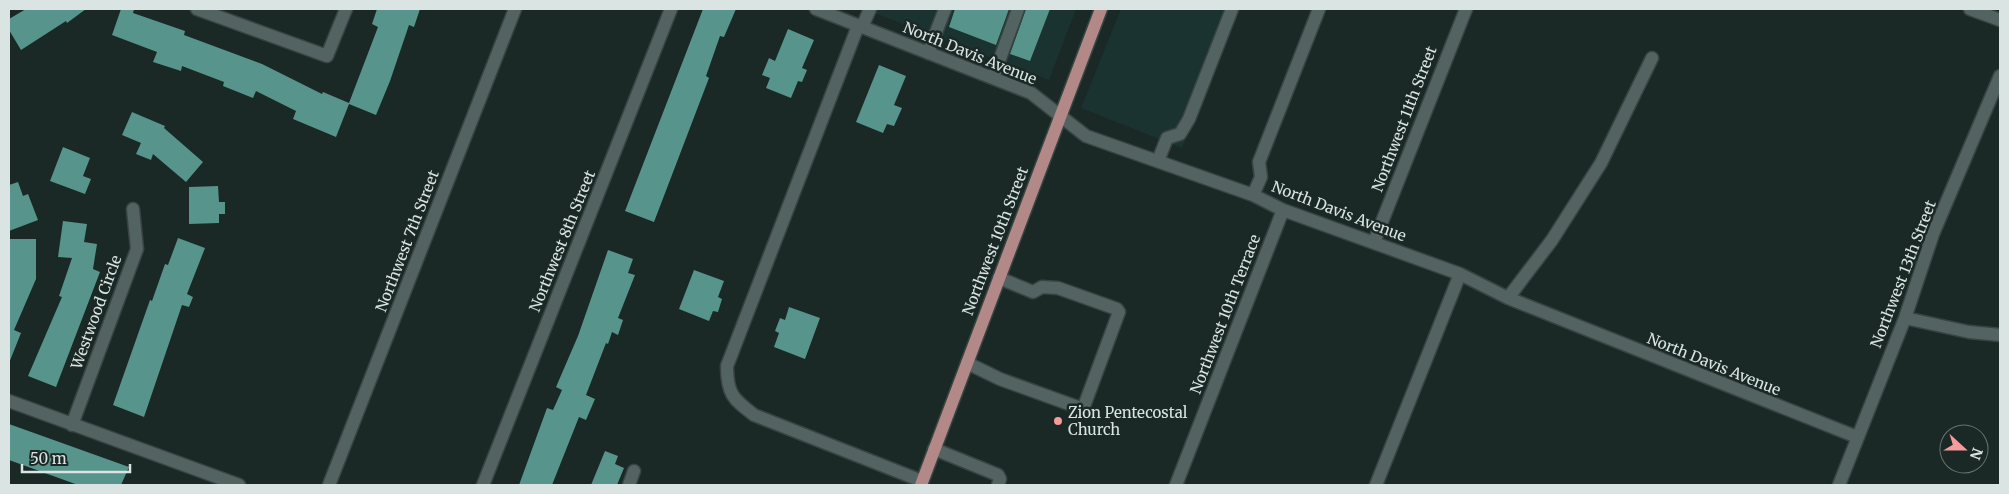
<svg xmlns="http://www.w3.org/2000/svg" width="2009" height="494" viewBox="0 0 2009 494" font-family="Merriweather,serif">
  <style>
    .built { fill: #1b3330 }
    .building { fill: #57948c }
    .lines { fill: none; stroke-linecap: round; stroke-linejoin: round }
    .minor-casing { stroke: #374442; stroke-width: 15 }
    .major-casing { stroke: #374442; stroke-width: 15 }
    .minor { stroke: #536361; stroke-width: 12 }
    .major { stroke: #b28987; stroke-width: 12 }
    .poi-dot { fill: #f59b9b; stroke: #1a2826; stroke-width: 2 }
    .labels { text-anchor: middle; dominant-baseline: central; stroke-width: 5; stroke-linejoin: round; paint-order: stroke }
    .street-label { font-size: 15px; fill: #dae4e2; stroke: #1a2826 }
    .poi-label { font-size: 15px; fill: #dae4e2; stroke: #1a2826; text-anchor: start }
  </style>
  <rect width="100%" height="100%" fill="#1a2826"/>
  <path class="built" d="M864 9H1076L1049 80Z
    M1121 9H1237L1182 148 1081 108Z"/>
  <path class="building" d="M26 9H86L67 23 66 21 21 50 9 30V19Z
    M121 9H134L133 13 185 31 184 35 262 64 322 94 323 92 349 103 378 27 372 24 377 9H420L414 27 409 25 390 81 376 115 349 104 336 137 293 119 296 111 256 91 253 98 223 86 224 82 182 66 181 71 153 62 157 52 112 35Z
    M703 9H736L724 37 720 36 706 76 709 78 654 222 625 211Z
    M955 9H1009L996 45 949 27Z
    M1026 9H1050L1030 61 1010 54Z
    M788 29 814 40 802 68 807 70 802 82 798 81 791 98 766 88 770 78 762 75 769 58 775 61Z
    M879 65 906 76 894 105 902 108 894 126 887 124 883 133 856 122Z
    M132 112 165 126 164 128 203 162 186 182 153 154 151 160 136 154 141 143 122 135Z
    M63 147 90 158 83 176 91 179 85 194 50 181Z
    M18 182 23 196 28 194 38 220 9 231V185Z
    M218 186 219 202H225V214H219V223L189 224V187Z
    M63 221 87 224 84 242 97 244 93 269 100 272 56 387 28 376 62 297 59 296 72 258 58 257Z
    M178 238 205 248 187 294 193 297 189 307 182 305 144 417 113 405 150 300 152 301 165 264 168 265Z
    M9 239H36V279L14 330 21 333 9 363Z
    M608 250 633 259 628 273 635 275 618 318 623 320 618 335 612 332 608 344 606 343 586 395 595 399 586 420 579 417 552 485H519L547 408 553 410 562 390 556 387 578 336Z
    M694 270 724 281 718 297 722 299 718 312 713 311 709 321 679 309Z
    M789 307 820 318 805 359 774 347 779 333 775 331 780 318 785 320Z
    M9 424 129 467 121 485H78L9 460Z
    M605 451 618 456 615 464 624 468 617 485H591Z"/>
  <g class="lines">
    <defs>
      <path id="minor" d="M197 9 327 56 346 9
        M816 9 1031 93 1086 136 1253 195 1283 210 1460 274 1508 298 1857 437
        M1970 9 2000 20
        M858 26 727 366C727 394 733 399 754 415L922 481
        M862 27 870 9
        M928 53 945 9
        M993 78 1018 9
        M1158 161 1167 138 1180 134 1189 119 1232 9
        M1253 195 1261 177 1259 162 1319 9
        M1374 242 1466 9
        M1508 298 1552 240 1601 163 1652 58
        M1905 318 1969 332 2000 335
        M967 363 1000 379 1083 409 1119 312 1117 309 1058 288 1042 287 1033 292 999 278
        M9 401 239 485
        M72 425 137 249 133 209
        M934 449 998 475 1000 479 998 485
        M329 485 515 9
        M483 485 671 9
        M629 485 634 471
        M1176 485 1283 210
        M1376 485 1460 274
        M1839 485 1905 318 1933 234 2000 76"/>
      <path id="major" d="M921 485 1101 9"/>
    </defs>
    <use href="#minor" class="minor-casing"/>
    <use href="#major" class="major-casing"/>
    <use href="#minor" class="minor"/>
    <use href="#major" class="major"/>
  </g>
  <circle class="poi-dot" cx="1058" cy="421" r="5"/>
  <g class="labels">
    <g class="street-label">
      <text transform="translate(970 53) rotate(22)">North Davis Avenue</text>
      <text transform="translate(1404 119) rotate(-69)">Northwest 11th Street</text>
      <text transform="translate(1339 211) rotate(21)">North Davis Avenue</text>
      <text transform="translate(407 241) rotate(-69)">Northwest 7th Street</text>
      <text transform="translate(562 241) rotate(-68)">Northwest 8th Street</text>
      <text transform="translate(995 241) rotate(-69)">Northwest 10th Street</text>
      <text transform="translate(1903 274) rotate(-69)">Northwest 13th Street</text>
      <text transform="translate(96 312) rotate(-70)">Westwood Circle</text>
      <text transform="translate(1225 314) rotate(-69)">Northwest 10th Terrace</text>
      <text transform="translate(1714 364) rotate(22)">North Davis Avenue</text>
    </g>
    <g class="poi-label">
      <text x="1068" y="412">Zion Pentecostal<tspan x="1068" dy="17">Church</tspan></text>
    </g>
  </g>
  <rect width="2009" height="494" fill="none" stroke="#dae4e2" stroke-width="20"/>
  <g transform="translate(1964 449) rotate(111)"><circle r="24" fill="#1a2826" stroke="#677371"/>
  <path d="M0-4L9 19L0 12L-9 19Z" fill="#f59b9b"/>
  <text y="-8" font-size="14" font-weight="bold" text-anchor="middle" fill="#dae4e2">N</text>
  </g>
  <path d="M22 464v8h108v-8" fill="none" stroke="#dae4e2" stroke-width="2.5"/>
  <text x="30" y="464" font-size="15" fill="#dae4e2" stroke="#1a2826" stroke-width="4" paint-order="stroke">50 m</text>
</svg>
